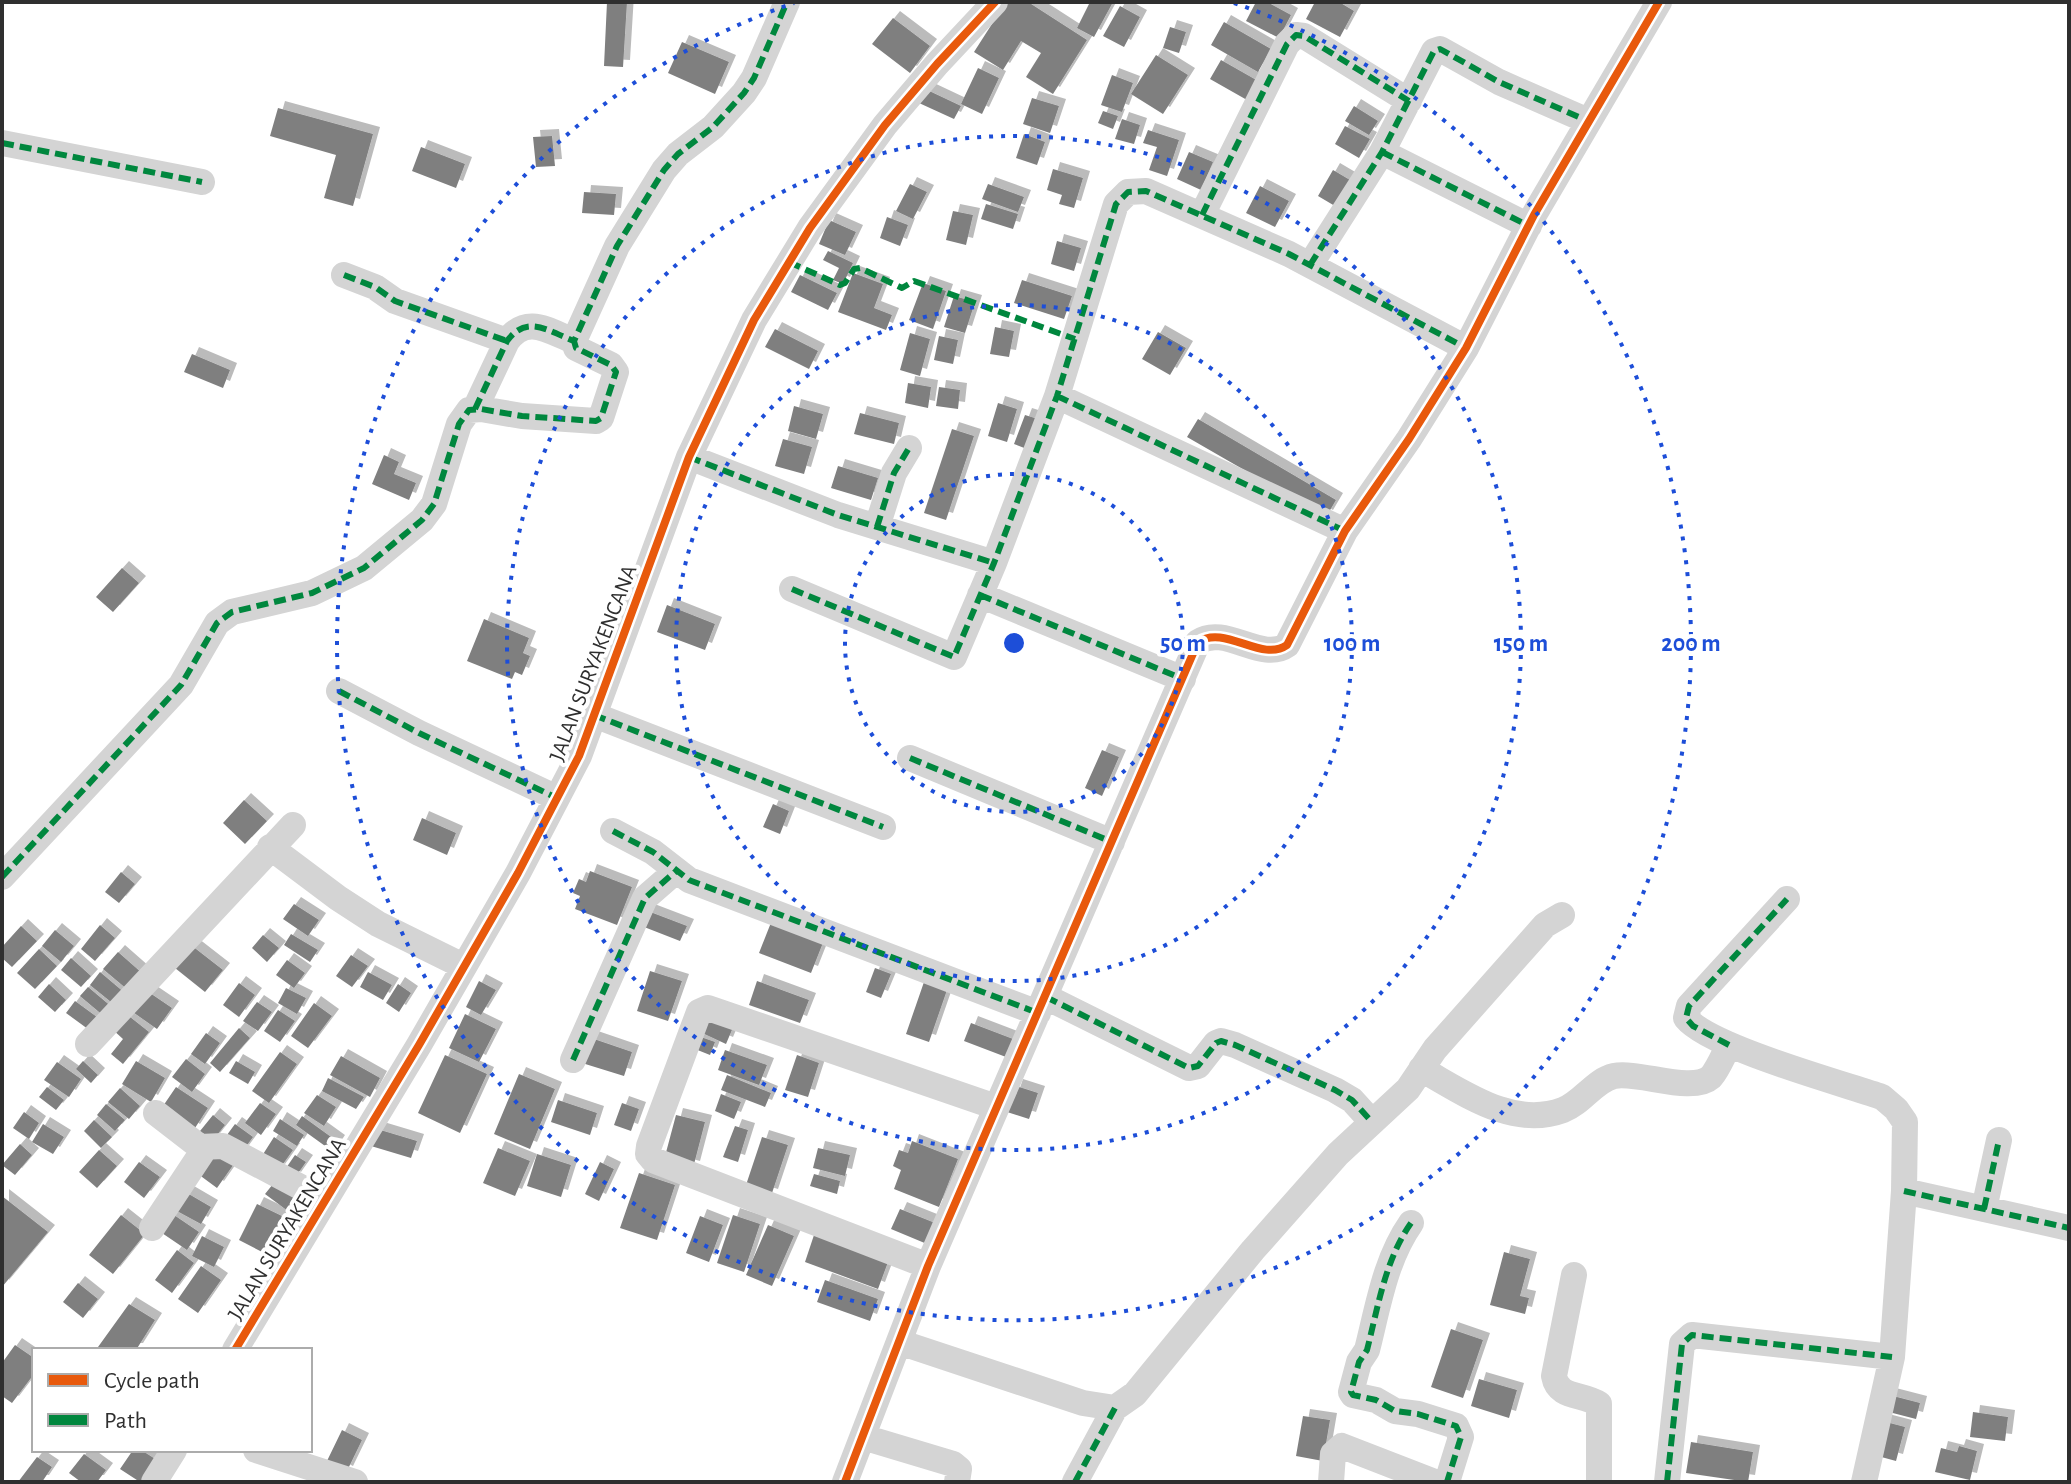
<svg xmlns="http://www.w3.org/2000/svg" width="2071" height="1484" viewBox="0 0 2071 1484" font-family="'Alegreya Sans',sans-serif">
  <style>
    .building { fill: #7f7f7f; filter: url(#shadow) }
    .lines { fill: none; stroke-linecap: round; stroke-linejoin: round }
    .minor { stroke: #d4d4d4; stroke-width: 26 }
    .quiet { stroke: #00873e; stroke-width: 6; stroke-dasharray: 12 6; stroke-linecap: butt }
    .cycleway-casing { stroke: #fff; stroke-width: 13 }
    .cycleway { stroke: #e8590c; stroke-width: 8 }
    .ring { fill: none; stroke: #1d4ed8; stroke-width: 4; stroke-dasharray: 4 8 }
    .labels { text-anchor: middle; dominant-baseline: central; stroke-width: 8; stroke-linejoin: round; paint-order: stroke }
    .street-label { font-size: 22px; fill: #2f2f2f; stroke: #fff }
    .centre { fill: #1d4ed8; stroke: #fff; stroke-width: 4 }
    .ring-label { font-size: 24px; text-anchor: middle; font-weight: bold; fill: #1d4ed8; stroke: #fff; stroke-width: 8; stroke-linejoin: round; paint-order: stroke }
  </style>
  <defs>
    <filter id="shadow"><feDropShadow dx="7" dy="-7" stdDeviation="0" flood-color="#0004"/></filter>
  </defs>
  <rect width="100%" height="100%" fill="#fff"/>
  <path class="building" d="M607 2H627L623 67 604 66Z
    M1006 2H1028L1087 40 1053 94 1026 77 1041 53 1021 41 1003 70 974 52Z
    M1090 2H1113L1094 37 1077 28Z
    M1256 2H1267L1291 15 1279 38 1246 21Z
    M1315 2H1339L1354 11 1340 37 1306 19Z
    M1120 6 1140 17 1124 47 1103 36Z
    M893 18 930 46 910 73 872 44Z
    M1224 22 1271 49 1258 72 1211 45Z
    M1170 27 1186 32 1179 53 1163 48Z
    M682 42 729 62 715 94 668 73Z
    M1156 55 1188 75 1163 114 1131 94Z
    M1221 60 1258 81 1247 100 1210 79Z
    M978 68 999 78 982 114 961 104Z
    M1112 75 1133 83 1122 112 1101 105Z
    M925 89 961 106 954 119 919 103Z
    M1032 98 1059 106 1050 133 1023 124Z
    M1354 106 1378 121 1369 135 1345 121Z
    M278 108 373 134 353 206 324 198 336 155 270 136Z
    M1103 111 1118 116 1113 129 1098 123Z
    M1122 119 1140 125 1134 144 1115 139Z
    M1345 126 1370 139 1359 158 1335 144Z
    M1148 130 1179 140 1167 176 1149 170 1157 147 1143 143Z
    M1024 134 1045 142 1037 165 1016 158Z
    M552 136 555 166 536 167 533 137Z
    M421 147 465 164 456 188 412 171Z
    M1189 152 1213 162 1201 190 1177 179Z
    M1053 169 1083 178 1074 208 1059 204 1062 195 1047 190Z
    M1333 170 1355 183 1340 209 1318 196Z
    M910 184 927 192 913 219 896 211Z
    M988 184 1024 197 1018 212 982 199Z
    M1260 186 1289 201 1275 227 1246 213Z
    M584 192 616 194 614 215 582 213Z
    M986 204 1018 214 1013 229 981 219Z
    M953 211 973 215 966 245 946 240Z
    M887 217 908 225 900 246 880 238Z
    M829 220 856 232 845 255 819 244Z
    M1057 241 1081 248 1074 271 1051 264Z
    M828 251 853 263 843 284 833 280 839 268 823 260Z
    M853 273 883 284 874 308 892 315 886 330 838 312Z
    M800 275 837 293 828 310 791 292Z
    M1022 280 1072 296 1064 319 1014 303Z
    M923 283 946 291 933 329 909 320Z
    M954 296 975 302 965 333 944 327Z
    M995 327 1014 331 1009 357 990 354Z
    M775 329 818 351 809 369 765 347Z
    M1158 332 1186 348 1170 375 1142 359Z
    M910 333 930 339 920 376 900 370Z
    M939 336 958 340 953 364 934 360Z
    M192 354 230 370 223 388 184 372Z
    M908 383 931 387 928 408 905 403Z
    M939 387 960 390 958 409 936 406Z
    M998 403 1017 409 1007 442 988 436Z
    M794 406 823 414 816 439 788 431Z
    M860 413 899 423 894 444 854 434Z
    M1025 415 1044 421 1032 451 1014 444Z
    M1198 419 1336 500 1326 517 1187 437Z
    M952 429 974 436 946 520 924 513Z
    M783 439 812 447 804 474 775 466Z
    M384 455 399 462 394 474 416 483 409 500 372 484Z
    M838 466 878 478 871 500 831 488Z
    M122 568 139 583 113 612 96 597Z
    M667 605 715 624 705 650 657 632Z
    M484 619 529 638 523 653 530 656 522 675 515 672 512 679 467 661Z
    M1102 750 1119 757 1102 796 1085 788Z
    M244 800 267 821 245 844 223 823Z
    M773 804 789 811 780 834 763 827Z
    M422 818 456 833 447 855 413 840Z
    M590 871 632 887 617 925 575 909 580 896 573 893 579 879 586 882Z
    M121 872 135 884 119 903 105 892Z
    M294 904 319 920 308 936 283 919Z
    M645 910 687 926 680 941 639 925Z
    M774 915 826 935 811 973 759 953Z
    M100 925 115 938 95 961 81 949Z
    M21 926 37 941 12 967 2 958V947Z
    M55 930 74 946 61 962 42 946Z
    M291 934 318 950 310 962 284 945Z
    M263 935 279 948 267 962 252 948Z
    M187 942 223 970 205 992 170 964Z
    M39 949 57 966 35 989 17 973Z
    M118 952 143 974 128 990 103 969Z
    M351 955 368 966 352 987 336 976Z
    M71 958 91 976 81 987 61 970Z
    M287 960 305 973 294 988 276 975Z
    M875 968 891 974 881 998 866 992Z
    M650 971 682 981 668 1021 637 1011Z
    M100 972 126 994 116 1006 90 985Z
    M368 972 392 985 383 1000 360 987Z
    M479 981 496 990 481 1015 466 1007Z
    M757 981 809 1000 800 1023 749 1005Z
    M924 982 947 990 929 1042 906 1034Z
    M239 983 255 995 239 1017 223 1005Z
    M49 984 66 1000 55 1012 38 997Z
    M398 984 411 993 399 1012 386 1003Z
    M88 987 113 1008 105 1017 80 996Z
    M286 988 306 998 297 1014 278 1003Z
    M144 989 172 1008 157 1029 130 1010Z
    M75 1001 101 1020 92 1032 66 1013Z
    M257 1002 272 1012 258 1031 243 1021Z
    M314 1003 332 1016 308 1048 291 1036Z
    M278 1010 295 1021 280 1042 264 1031Z
    M706 1012 734 1025 726 1044 698 1031Z
    M125 1013 149 1032 123 1064 111 1054 123 1039 112 1029Z
    M465 1014 496 1029 479 1062 449 1048Z
    M971 1023 1013 1039 1006 1057 964 1041Z
    M239 1028 250 1038 220 1072 210 1063Z
    M206 1033 220 1043 205 1064 191 1054Z
    M695 1035 715 1042 710 1055 690 1047Z
    M591 1038 632 1052 624 1076 582 1063Z
    M725 1050 767 1065 759 1085 718 1070Z
    M280 1052 297 1064 269 1103 252 1091Z
    M445 1055 487 1074 460 1133 418 1113Z
    M797 1055 819 1063 808 1097 785 1090Z
    M341 1056 380 1078 370 1097 330 1075Z
    M186 1059 205 1074 192 1092 172 1077Z
    M83 1061 98 1075 91 1083 76 1069Z
    M136 1061 165 1078 151 1102 122 1084Z
    M236 1061 255 1072 248 1084 229 1073Z
    M57 1062 81 1079 69 1097 44 1080Z
    M519 1074 555 1089 530 1149 494 1134Z
    M727 1075 771 1093 765 1107 721 1090Z
    M328 1078 364 1097 356 1109 322 1091Z
    M1016 1086 1038 1093 1029 1119 1007 1112Z
    M47 1087 64 1100 56 1110 39 1097Z
    M176 1087 208 1108 193 1131 161 1109Z
    M120 1088 140 1106 129 1119 108 1102Z
    M721 1094 741 1102 734 1119 715 1111Z
    M317 1095 336 1107 324 1126 304 1113Z
    M558 1100 597 1113 590 1135 551 1122Z
    M260 1103 276 1114 261 1135 245 1123Z
    M622 1103 639 1109 631 1131 614 1125Z
    M106 1104 125 1120 115 1131 97 1115Z
    M24 1112 39 1123 29 1139 13 1128Z
    M213 1115 225 1125 209 1145 196 1136Z
    M676 1115 705 1122 693 1168 664 1160Z
    M302 1116 338 1142 332 1151 296 1125Z
    M280 1119 304 1135 297 1146 273 1131Z
    M94 1120 112 1137 101 1148 84 1131Z
    M43 1124 64 1137 53 1154 32 1142Z
    M235 1124 253 1137 242 1152 224 1139Z
    M735 1126 748 1130 738 1162 723 1157Z
    M377 1129 417 1141 411 1158 371 1146Z
    M274 1137 293 1150 278 1171 260 1159Z
    M762 1137 788 1145 771 1196 745 1188Z
    M912 1141 958 1159 939 1207 894 1189 901 1170 893 1166 899 1150 908 1153Z
    M20 1144 32 1155 15 1175 2 1165Z
    M216 1148 236 1161 217 1188 198 1174Z
    M498 1148 530 1161 515 1196 483 1183Z
    M818 1148 850 1155 845 1176 813 1168Z
    M99 1150 117 1166 97 1188 79 1172Z
    M537 1154 571 1165 561 1197 527 1186Z
    M295 1155 306 1162 294 1179 284 1171Z
    M139 1162 160 1177 144 1198 124 1182Z
    M600 1162 614 1169 599 1201 585 1194Z
    M639 1173 675 1185 657 1240 620 1228Z
    M814 1174 840 1181 837 1194 810 1186Z
    M277 1179 308 1202 296 1217 265 1194Z
    M187 1193 211 1207 201 1224 177 1211Z
    M2 1196 48 1232 2 1287Z
    M257 1204 284 1217 266 1254 239 1240Z
    M900 1209 935 1223 927 1244 891 1229Z
    M171 1213 199 1232 187 1250 159 1231Z
    M121 1215 145 1234 113 1274 89 1255Z
    M733 1215 760 1224 744 1272 717 1263Z
    M700 1216 723 1225 709 1262 686 1253Z
    M768 1225 794 1236 772 1286 746 1275Z
    M814 1235 888 1262 878 1289 805 1262Z
    M202 1236 224 1247 214 1267 192 1256Z
    M177 1250 194 1263 172 1293 155 1280Z
    M1504 1252 1530 1259 1520 1296 1529 1298 1525 1314 1490 1305Z
    M201 1266 221 1280 198 1313 178 1299Z
    M825 1280 878 1299 870 1321 817 1302Z
    M78 1283 98 1299 83 1318 63 1302Z
    M129 1304 155 1320 136 1350H103L98 1347Z
    M1451 1329 1483 1340 1463 1398 1431 1387Z
    M15 1345 34 1358V1374L12 1403 2 1396V1363Z
    M1479 1379 1517 1390 1509 1418 1471 1406Z
    M1889 1395 1920 1403 1916 1419 1885 1411Z
    M1973 1412 2008 1417 2005 1441 1970 1437Z
    M1303 1416 1330 1420 1323 1461 1296 1456Z
    M1882 1421 1905 1427 1896 1461 1874 1455Z
    M342 1430 362 1440 346 1473 326 1463Z
    M1691 1442 1753 1452 1748 1482 1686 1473Z
    M1959 1446 1977 1451 1970 1480 1935 1472 1941 1448 1957 1452Z
    M133 1450H141L160 1462 146 1482H140L120 1469Z
    M84 1454 106 1470 97 1482H81L69 1473Z
    M37 1457 52 1467 42 1482H18Z"/>
  <g class="lines">
    <path class="minor" d="M2 143 202 182
      M1382 152 1529 226
      M1202 215 1287 44 1296 35 1304 36 1409 101
      M1310 265 1382 152 1434 51 1440 49 1499 82 1588 121
      M344 275 375 287 395 301 507 341
      M1057 396 1345 531
      M475 409 507 341C527 314 548 331 574 341
      M689 457 838 515 994 563
      M877 527 894 473 909 448
      M792 589 954 657 994 563 1057 396 1116 204 1128 192 1146 191 1289 254 1466 348
      M980 595 1183 679
      M339 691 419 733 557 798
      M594 715 883 827
      M910 758 1112 842
      M613 831 653 852 689 880 1038 1013
      M270 847 338 898 378 924 463 966
      M2 877 181 685 217 623 232 612 312 593 364 568 422 520 434 504 459 424 469 410 481 409 522 416 596 421 601 418 616 372 611 365 576 348 574 341 617 246 664 170 678 154 713 127 744 93 754 78 787 2
      M1787 899 1689 1006 1686 1018C1709 1047 1841 1083 1882 1097L1896 1109 1905 1122 1904 1191 1892 1357 1864 1482
      M1046 997 1189 1068 1198 1066 1216 1043 1221 1041 1235 1045 1335 1090 1352 1100 1372 1122
      M88 1044 293 825
      M573 1060 645 898 676 871
      M1421 1069C1463 1092 1512 1129 1563 1110 1582 1103 1595 1080 1614 1076 1639 1071 1692 1094 1711 1077 1718 1069 1724 1054 1729 1045
      M156 1113 200 1147 223 1146 325 1200
      M1904 1191 2069 1228
      M1984 1209 1999 1140
      M1411 1223C1385 1260 1378 1307 1367 1350L1359 1362 1351 1392 1353 1395 1376 1400 1395 1411 1418 1414 1456 1426 1461 1437 1447 1482
      M152 1228 205 1148
      M928 1266 653 1160 648 1154 649 1146 699 1012 708 1008 996 1107
      M1574 1275 1554 1376C1558 1399 1582 1393 1599 1404V1482
      M899 1342 1083 1403 1115 1408 1135 1394 1253 1250 1338 1154 1408 1089 1435 1049 1545 925 1562 915
      M235 1350 419 1045 518 873 579 756 689 457 754 320 810 228 885 125 937 64 995 2
      M863 1437 953 1464 959 1469 957 1482
      M256 1450 355 1482
      M154 1482 174 1450
      M845 1482 928 1266 1198 642C1225 624 1262 663 1287 645L1345 531 1409 439 1466 348 1534 215 1659 2
      M1075 1482 1115 1408
      M1331 1482 1333 1454 1342 1446 1435 1482
      M1667 1482 1682 1344 1692 1335 1892 1357"/>
    <path class="quiet" d="M2 143 202 182
      M1382 152 1529 226
      M1202 215 1287 44 1296 35 1304 36 1409 101
      M789 262 840 285 845 283 854 269 860 268 902 288 914 281 1075 339
      M1310 265 1382 152 1434 51 1440 49 1499 82 1588 121
      M344 275 375 287 395 301 507 341
      M1057 396 1345 531
      M475 409 507 341C527 314 548 331 574 341
      M689 457 838 515 994 563
      M877 527 894 473 909 448
      M792 589 954 657 994 563 1057 396 1116 204 1128 192 1146 191 1289 254 1466 348
      M980 595 1183 679
      M339 691 419 733 557 798
      M594 715 883 827
      M910 758 1112 842
      M613 831 653 852 689 880 1038 1013
      M2 877 181 685 217 623 232 612 312 593 364 568 422 520 434 504 459 424 469 410 481 409 522 416 596 421 601 418 616 372 611 365 576 348 574 341 617 246 664 170 678 154 713 127 744 93 754 78 787 2
      M1046 997 1189 1068 1198 1066 1216 1043 1221 1041 1235 1045 1335 1090 1352 1100 1372 1122
      M1729 1045 1693 1026 1686 1018 1689 1006 1787 899
      M573 1060 645 898 676 871
      M1904 1191 2069 1228
      M1984 1209 1999 1140
      M1411 1223C1385 1260 1378 1307 1367 1350L1359 1362 1351 1392 1353 1395 1376 1400 1395 1411 1418 1414 1456 1426 1461 1437 1447 1482
      M1075 1482 1115 1408
      M1667 1482 1682 1344 1692 1335 1892 1357"/>
    <defs>
      <path id="cycleway" d="M235 1350 419 1045 518 873 579 756 689 457 754 320 810 228 885 125 937 64 995 2
        M845 1482 928 1266 1198 642C1225 624 1262 663 1287 645L1345 531 1409 439 1466 348 1534 215 1659 2"/>
    </defs>
    <use href="#cycleway" class="cycleway-casing"/>
    <use href="#cycleway" class="cycleway"/>
  </g>
  <g class="ring">
    <circle cx="1014" cy="643" r="169"/>
    <circle cx="1014" cy="643" r="338"/>
    <circle cx="1014" cy="643" r="507"/>
    <path d="M1234 3A677 677 0 1 1 794 3"/>
  </g>
  <g class="labels">
    <g class="street-label">
      <text transform="translate(593 663) rotate(-69)">JALAN SURYAKENCANA</text>
      <text transform="translate(287 1229) rotate(-59)">JALAN SURYAKENCANA</text>
    </g>
  </g>
  <circle cx="1014" cy="643" r="12" class="centre"/>
  <g class="ring-label">
    <text x="1183" y="651">50 m</text>
    <text x="1352" y="651">100 m</text>
    <text x="1521" y="651">150 m</text>
    <text x="1691" y="651">200 m</text>
  </g>
  <rect width="2071" height="1484" fill="none" stroke="#2f2f2f" stroke-width="8"/>
  <rect x="32" y="1348" width="280" height="104" fill="#ffffff" stroke="#acacac" stroke-width="2"/>
  <rect x="48" y="1374" width="40" height="12" fill="#e8590c" stroke="#acacac" stroke-width="2"/>
  <text x="104" y="1388" font-size="24" fill="#2f2f2f">Cycle path</text>
  <rect x="48" y="1414" width="40" height="12" fill="#00873e" stroke="#acacac" stroke-width="2"/>
  <text x="104" y="1428" font-size="24" fill="#2f2f2f">Path</text>
</svg>
